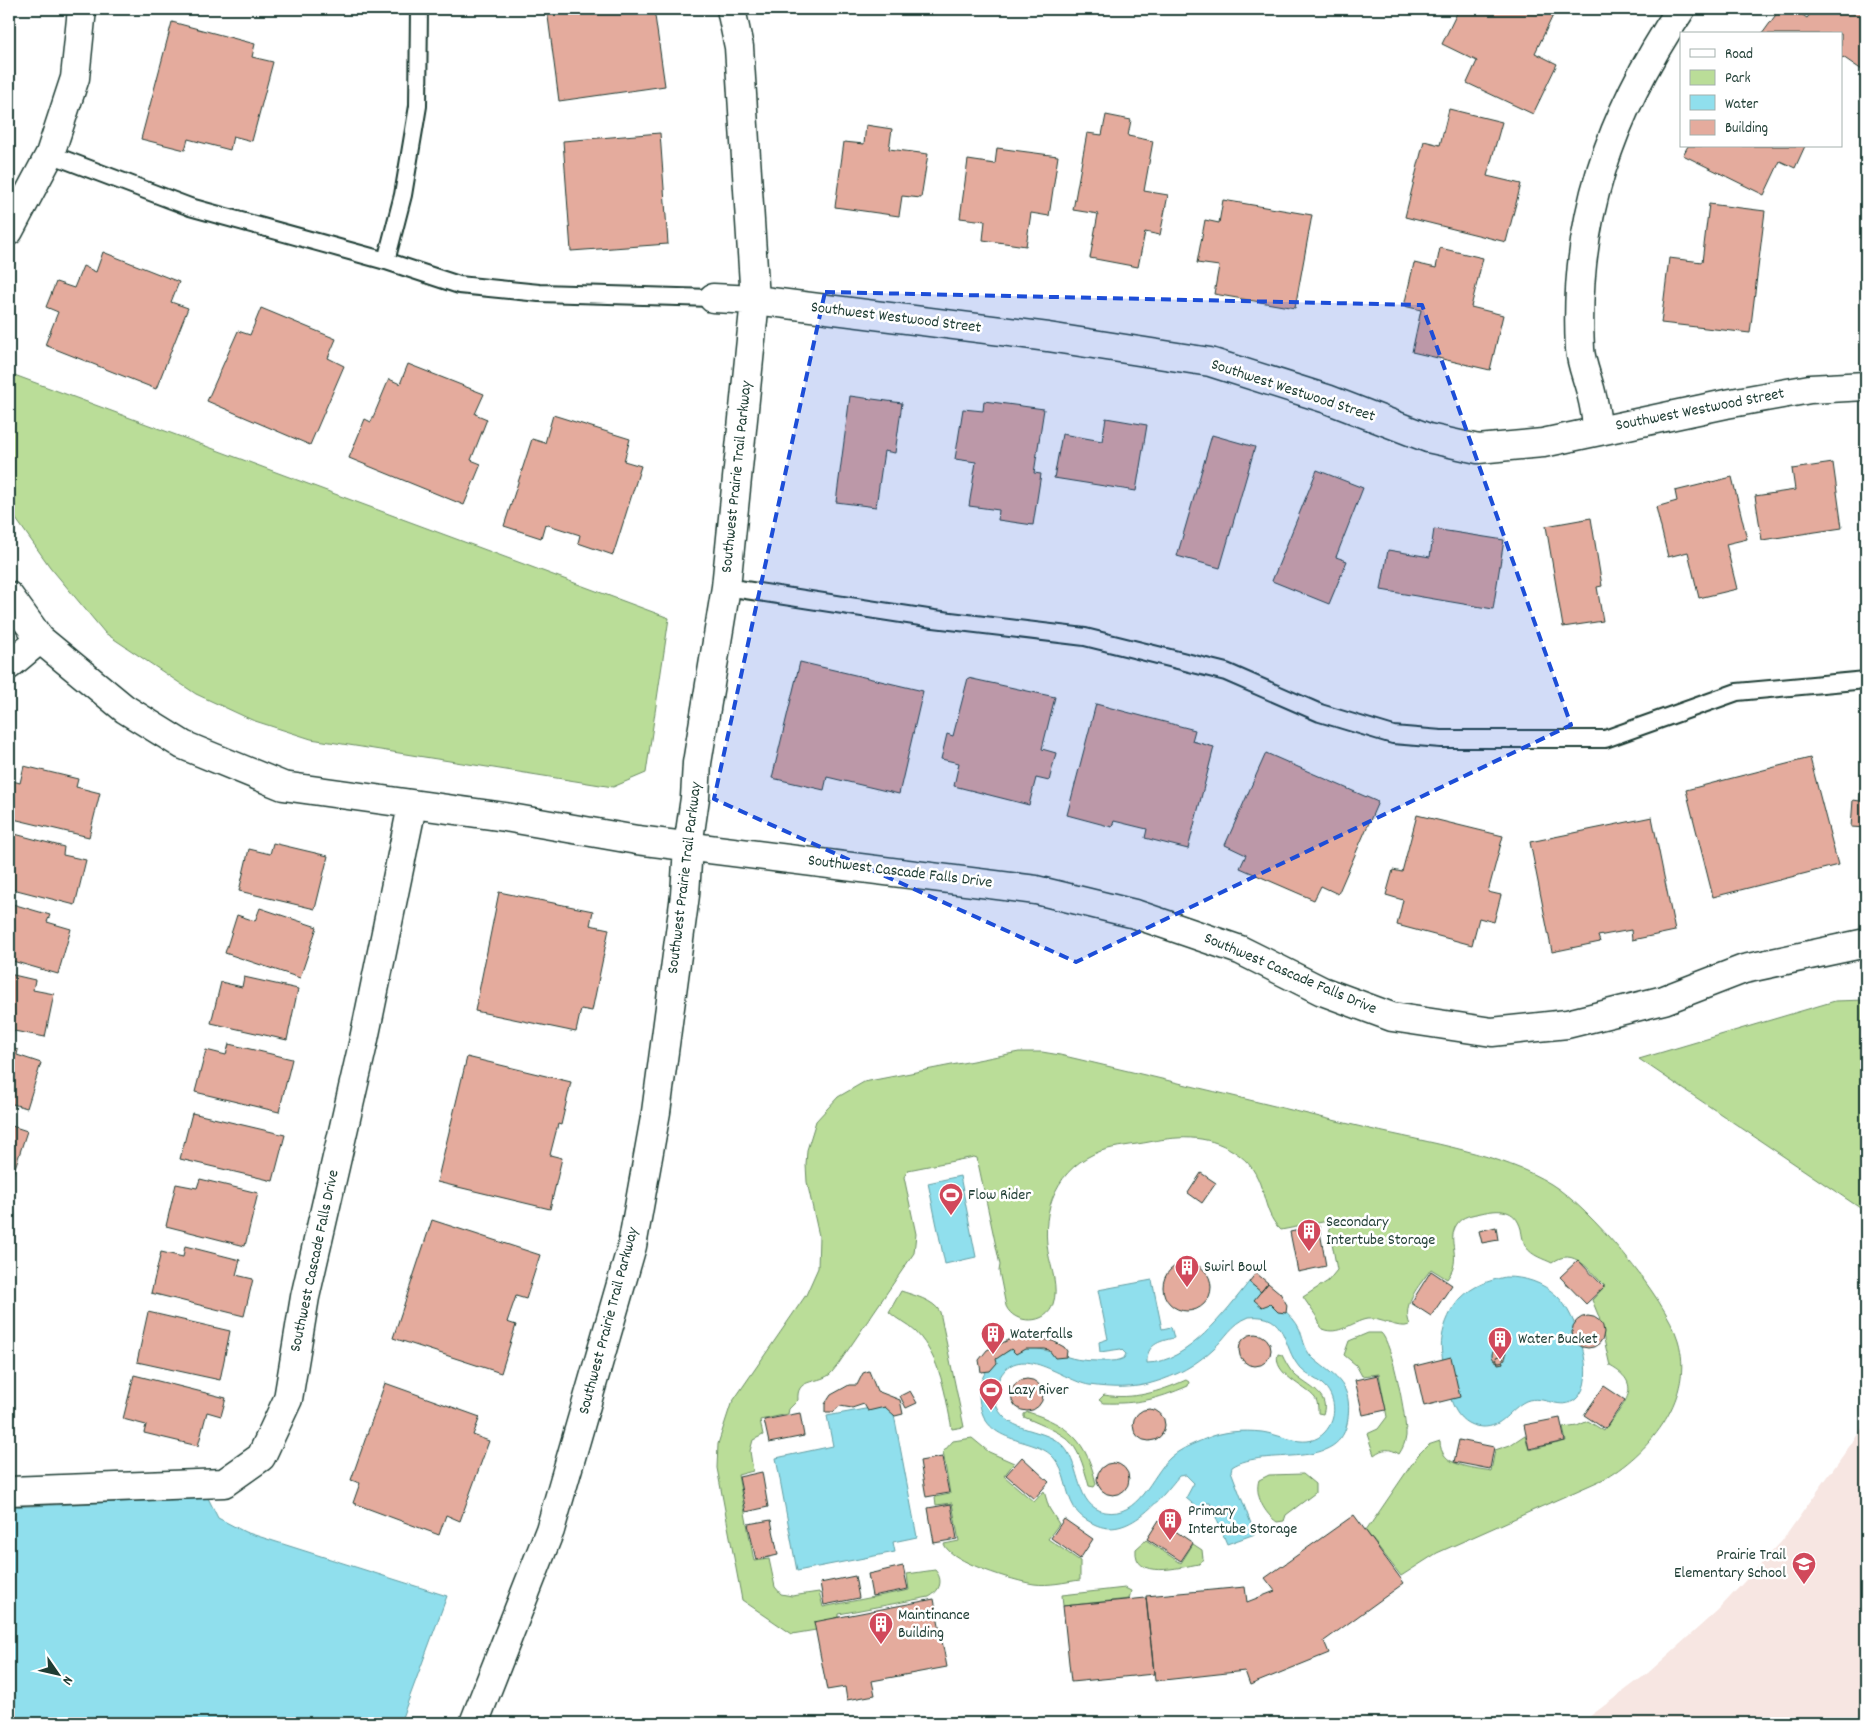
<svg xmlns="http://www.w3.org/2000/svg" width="1875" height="1732" viewBox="0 0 1875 1732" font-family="Dekko,sans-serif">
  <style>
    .built { fill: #f7e6e2 }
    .green { fill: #badd98; stroke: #6c8d66 }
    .water { fill: #90dfed; stroke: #639ea3; fill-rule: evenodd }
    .building { fill: #e4ab9d; stroke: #1f3d34 }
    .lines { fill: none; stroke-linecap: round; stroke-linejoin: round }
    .lane-casing { stroke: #1f3d34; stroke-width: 20 }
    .street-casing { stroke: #1f3d34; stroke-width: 31 }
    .lane { stroke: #fff; stroke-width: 16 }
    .street { stroke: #fff; stroke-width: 28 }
    .marked { fill: #1d4ed8; fill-opacity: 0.2; stroke: #1d4ed8; stroke-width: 4; stroke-dasharray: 10 6; stroke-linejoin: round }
    .labels { text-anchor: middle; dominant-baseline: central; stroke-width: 5; stroke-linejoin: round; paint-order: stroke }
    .street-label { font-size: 16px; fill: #1f3d34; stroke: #fff }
    .poi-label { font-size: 16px; fill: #1f3d34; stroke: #fff; text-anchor: start }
  </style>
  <rect width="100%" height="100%" fill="#fff"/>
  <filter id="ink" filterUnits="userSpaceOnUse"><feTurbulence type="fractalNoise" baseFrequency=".02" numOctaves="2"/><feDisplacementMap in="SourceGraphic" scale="10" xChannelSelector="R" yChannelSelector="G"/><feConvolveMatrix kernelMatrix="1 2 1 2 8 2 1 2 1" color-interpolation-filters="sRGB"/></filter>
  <g filter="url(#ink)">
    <path class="built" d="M1866 1423V1723H1581L1648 1673 1718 1610 1782 1541Z"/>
    <path class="green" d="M9 373 669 618 646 773 613 787 311 739 252 720 196 694 105 633 50 567 9 509Z
      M1866 1000V1212L1639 1059 1835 1001Z
      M1019 1052H1042L1060 1055C1163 1079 1266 1104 1370 1129 1426 1142 1503 1154 1551 1184 1589 1207 1666 1298 1678 1340 1695 1396 1652 1450 1606 1478L1437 1553 1401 1576 1366 1531 1418 1455 1428 1445 1440 1441C1440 1467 1471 1467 1491 1471L1495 1450 1510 1445 1525 1435 1529 1450 1566 1441 1563 1428 1577 1426 1588 1421 1604 1431C1621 1406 1647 1386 1610 1366L1599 1317 1592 1300 1605 1286C1590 1272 1574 1245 1552 1263 1544 1259 1532 1256 1526 1247 1523 1242 1522 1235 1521 1229 1515 1208 1499 1209 1481 1213 1472 1215 1462 1216 1457 1224 1445 1242 1464 1257 1447 1279L1431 1269C1419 1286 1401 1304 1410 1325 1397 1330 1381 1317 1367 1319 1351 1322 1339 1336 1322 1329L1316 1316 1303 1297 1328 1281 1337 1270 1328 1221 1281 1230C1259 1210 1269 1177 1239 1155 1212 1135 1182 1135 1149 1142 1134 1145 1116 1146 1101 1151 1057 1167 1041 1209 1048 1252 1051 1268 1059 1288 1053 1304 1047 1325 1014 1325 1006 1306L999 1271 1000 1265 977 1158 974 1157 908 1170 904 1177 916 1234 914 1253 837 1366C834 1369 832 1373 829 1375 816 1384 796 1378 798 1400L789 1409 788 1414 760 1420 763 1435 753 1440 750 1451 753 1471 738 1475 754 1561 769 1559 775 1587 781 1594 792 1596 819 1592 823 1607 909 1590 907 1574 935 1570C944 1580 940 1591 929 1597L839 1614V1617L816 1630 792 1634 742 1600 717 1468 718 1444 731 1404 806 1295 818 1268 819 1236 807 1182 806 1165 807 1150 816 1121 838 1097 864 1082Z
      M901 1291C913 1295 934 1300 940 1312L964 1427 952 1429C945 1394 941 1359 916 1332 908 1324 897 1320 889 1312Z
      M1368 1333H1381C1392 1342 1407 1420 1406 1436 1405 1443 1403 1448 1399 1454 1390 1448 1383 1448 1374 1455L1367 1434 1378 1429 1387 1417 1379 1374 1362 1376 1356 1365 1344 1355 1349 1341Z
      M1278 1354 1282 1355C1285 1361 1288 1367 1292 1372 1304 1386 1331 1392 1323 1414L1318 1413C1318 1408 1318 1402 1315 1398 1306 1386 1272 1374 1278 1354Z
      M1186 1380 1189 1382 1188 1386C1155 1400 1138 1404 1103 1403L1099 1400 1104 1395C1133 1400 1159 1392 1186 1380Z
      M1028 1412C1069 1425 1087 1441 1096 1484L1094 1487 1089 1486C1076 1436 1069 1437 1024 1417V1414Z
      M972 1438 989 1452 1014 1463 1004 1476 1034 1502 1044 1491 1049 1508 1059 1524 1048 1539 1080 1561V1580C1065 1582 1049 1586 1034 1584 1015 1581 950 1562 944 1544L959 1541 952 1503 936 1505 935 1497 950 1494 943 1452 953 1441Z
      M1303 1474 1315 1484V1493L1286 1515 1284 1521 1277 1522C1265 1514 1254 1495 1259 1480L1269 1475Z
      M1146 1540 1181 1563 1193 1544 1202 1550 1203 1559 1199 1564C1180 1567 1133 1581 1136 1549Z
      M1125 1588 1131 1591 1129 1599 1063 1606 1062 1595Z"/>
    <path class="water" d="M960 1176 976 1257 945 1264 928 1183Z
      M1505 1277C1525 1277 1542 1282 1557 1296 1576 1313 1599 1380 1576 1399 1561 1412 1543 1394 1526 1401 1509 1409 1503 1428 1482 1427 1453 1425 1449 1395 1445 1372 1443 1361 1440 1350 1442 1338 1444 1324 1451 1308 1461 1298 1474 1285 1488 1281 1505 1277Z
      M1152 1280 1162 1329 1171 1327 1174 1338C1159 1341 1146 1345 1147 1363 1188 1363 1226 1311 1249 1282L1261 1292 1256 1298C1274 1302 1292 1312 1300 1330 1304 1342 1305 1352 1315 1360 1337 1378 1352 1385 1348 1418 1342 1474 1265 1445 1232 1467L1231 1471 1255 1534 1227 1544 1210 1503H1205L1199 1509 1186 1498 1194 1483 1186 1475 1179 1476C1160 1499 1128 1541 1094 1524 1086 1520 1078 1515 1074 1507 1065 1492 1066 1472 1054 1458 1034 1434 980 1449 979 1394 979 1380 987 1367 997 1358 1020 1339 1043 1350 1068 1357 1080 1361 1094 1361 1106 1361 1112 1361 1119 1361 1124 1358L1126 1354 1121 1349 1100 1352 1099 1342 1108 1339 1098 1290ZM1249 1317C1289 1313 1281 1346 1300 1368 1306 1375 1315 1378 1322 1384 1336 1395 1338 1418 1325 1432 1308 1451 1283 1435 1262 1432 1243 1430 1223 1431 1205 1439 1193 1444 1180 1449 1170 1458 1151 1476 1139 1518 1105 1512 1075 1506 1081 1466 1064 1447 1046 1427 1009 1434 997 1407 993 1398 995 1385 1000 1377 1020 1341 1064 1381 1089 1385 1111 1388 1134 1389 1155 1382 1176 1376 1196 1365 1213 1349 1226 1338 1231 1324 1249 1317Z
      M892 1404 917 1537 893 1542 895 1552 797 1571 776 1458 833 1446 827 1416Z
      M208 1498 218 1518 245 1532 447 1596 400 1723H9V1507Z"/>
    <path class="building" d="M547 9H654L665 86 559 101Z
      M1459 9H1556L1535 53 1557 64 1533 114 1467 83 1477 61 1442 44Z
      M1780 9H1794L1807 18 1814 9H1866V63L1862 70 1843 57 1841 59V34H1762Z
      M172 22 255 44 252 57 273 62 252 141 233 136 230 150 188 139 185 150 141 139Z
      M1449 109 1502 122 1487 176 1521 184 1506 242 1405 217 1424 141 1440 145Z
      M1106 115 1131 120 1128 136 1153 141 1144 191 1168 195 1160 235 1145 232 1138 267 1090 258 1098 214 1073 210 1087 133 1102 135Z
      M866 125 892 129 889 149 928 154 921 198 902 196 899 216 835 207 844 142 864 144Z
      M660 133 668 244 571 251 563 141Z
      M1688 146H1805L1795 168 1780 161 1764 195 1683 155Z
      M997 148 1058 156 1049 216 1031 213 1026 246 983 240 985 221 960 218 968 160 995 164Z
      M1223 200 1312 215 1295 308 1214 294 1219 266 1197 263 1205 220 1219 223Z
      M1709 204 1765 211 1750 333 1661 323 1669 258 1702 262Z
      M1440 248 1483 258 1471 307 1503 315 1490 370 1412 352 1421 310 1404 306 1414 263 1436 268Z
      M103 252 179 282 171 302 188 308 156 389 45 345 58 312 46 307 56 282 74 288 83 266 96 272Z
      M261 308 336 339 328 358 344 366 310 445 207 401 238 331 250 335Z
      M408 364 484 394 475 414 487 419 471 460 481 464 464 505 349 458 365 419 371 422 389 379 400 384Z
      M850 396 902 403 895 453 884 451 876 507 836 502Z
      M984 401 1044 409 1034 473 1041 474 1033 525 998 520 999 510 969 506 976 462 955 459 963 409 983 411Z
      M553 415 630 439 624 461 641 466 613 555 578 543 580 535 545 524 541 538 504 526 532 439 545 443Z
      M1106 418 1147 425 1136 491 1054 478 1062 434 1102 441Z
      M1212 435 1255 447 1220 568 1177 556Z
      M1833 463 1842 528 1762 540 1755 496 1795 490 1792 469Z
      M1317 470 1363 488 1336 557 1347 561 1329 604 1272 581Z
      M1732 477 1747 539 1726 544 1737 589 1699 598 1688 552 1668 557 1656 507 1677 501 1675 491Z
      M1591 518 1602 586 1597 587 1603 621 1563 627 1546 526Z
      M1434 529 1504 540 1493 609 1381 590 1388 550 1430 557Z
      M800 662 923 691 899 794 827 777 824 790 772 778Z
      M968 678 1055 697 1042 749 1056 753 1049 781 1036 778 1029 805 954 786 959 763 941 759 947 734 953 736Z
      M1096 704 1195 730 1192 741 1214 747 1188 849 1145 838 1147 829 1114 821 1112 827 1067 815Z
      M1865 742H1866V828L1851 827 1853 800 1860 801Z
      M1266 753 1378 802 1338 894 1321 886 1314 900 1240 868 1246 855 1225 845Z
      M1810 758 1838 865 1713 897 1686 790Z
      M24 766 78 779 76 787 100 793 89 837 9 818V780L20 783Z
      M1417 815 1503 836 1488 892 1501 895 1494 922 1479 918 1472 945 1397 925 1403 900 1386 895 1393 870 1402 872Z
      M1652 817 1675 931 1632 940 1631 930 1598 936 1600 942 1552 952 1530 842Z
      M11 833 64 847 63 855 86 860 75 905 9 888V843Z
      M273 843 328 856 315 909 239 891 249 849 270 854Z
      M499 892 593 911 590 925 609 929 592 1011 581 1009 576 1032 475 1011Z
      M9 903 50 915 47 922 71 929 58 974 9 960Z
      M260 908 317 927 300 978 225 953 237 915 255 921Z
      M9 974 35 980 33 990 54 994 45 1037 9 1030Z
      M244 977 298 989 287 1040 211 1023 221 982 242 987Z
      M229 1044 292 1059 279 1112 195 1092 206 1050 226 1055Z
      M9 1047 18 1050 17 1055 41 1063 27 1108 9 1103Z
      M467 1057 571 1082 561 1125 558 1124 550 1155 562 1158 550 1209 437 1182Z
      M192 1113 285 1135 273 1181 180 1159Z
      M9 1125 27 1131 12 1177 9 1176Z
      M1201 1173 1216 1183 1202 1203 1188 1193Z
      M200 1179 258 1193 245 1246 166 1226 176 1184 197 1188Z
      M432 1220 540 1255 526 1299 516 1296 507 1322 516 1325 501 1373 393 1338Z
      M1319 1226 1326 1266 1298 1272 1290 1232Z
      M1496 1227 1498 1240 1482 1243 1479 1231Z
      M185 1246 240 1260 236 1275 253 1279 244 1316 151 1293 161 1252 183 1257Z
      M1578 1260 1604 1287 1586 1304 1560 1277Z
      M1163 1287a24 24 0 1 1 48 0a24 24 0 1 1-48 0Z
      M1431 1271 1452 1285 1431 1316 1411 1303Z
      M1256 1273 1268 1283 1261 1292 1249 1282Z
      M1268 1283 1280 1293 1287 1305 1286 1313 1278 1312 1270 1304 1262 1307 1254 1300Z
      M148 1312 230 1331 220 1380 137 1362Z
      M1572 1332a16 16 0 1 1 32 0a16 16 0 1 1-32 0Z
      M1239 1350a16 16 0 1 1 32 0a16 16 0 1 1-32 0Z
      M1015 1337H1029L1053 1341 1064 1347 1067 1351 1066 1357 1055 1358 1049 1350 1045 1349H1025L1016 1354 1011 1349 996 1359 997 1363 990 1371 981 1372 979 1360 987 1350Z
      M1492 1355a7 7 0 1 1 14 0a7 7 0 1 1-14 0Z
      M1502 1355 1504 1363 1498 1364 1496 1357Z
      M1451 1357 1460 1397 1424 1406 1415 1366Z
      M869 1371 877 1391 900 1400 903 1414 895 1416 885 1407 868 1411 864 1404 852 1408 840 1406 833 1412H825V1404L831 1395 849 1385H857L863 1373Z
      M134 1375 226 1398 221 1416 207 1412 198 1446 144 1433 146 1425 123 1419Z
      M1378 1375 1386 1410 1363 1415 1355 1380Z
      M1011 1395a16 16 0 1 1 32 0a16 16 0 1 1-32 0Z
      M385 1383 480 1417 473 1435 489 1441 460 1521 446 1515 439 1535 353 1503 360 1483 351 1480Z
      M1604 1386 1625 1400 1605 1429 1584 1415Z
      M910 1391 917 1403 906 1408 900 1396Z
      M1133 1425a16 16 0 1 1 32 0a16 16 0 1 1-32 0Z
      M800 1413 804 1436 769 1443 764 1420Z
      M1560 1418 1565 1441 1529 1449 1524 1425Z
      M1459 1440 1494 1447 1490 1469 1454 1462Z
      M942 1457 949 1493 926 1497 920 1461Z
      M1022 1457 1049 1482 1034 1499 1006 1475Z
      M1097 1479a16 16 0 1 1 32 0a16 16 0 1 1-32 0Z
      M762 1472 768 1507 746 1512 739 1477Z
      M951 1504 957 1539 934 1543 928 1508Z
      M1354 1515 1404 1583 1324 1641 1329 1653 1250 1685 1245 1671 1155 1681 1146 1596 1245 1587 1247 1602 1275 1591 1265 1578Z
      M1064 1519 1093 1539 1080 1559 1051 1538Z
      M771 1520 778 1555 756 1560 748 1524Z
      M1159 1520 1193 1543 1181 1561 1147 1539Z
      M903 1566 908 1589 872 1596 868 1574Z
      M855 1576 859 1598 824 1605 820 1583Z
      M1146 1598 1154 1674 1071 1682 1063 1606Z
      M934 1599 947 1667 872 1681 875 1695 847 1700 845 1687 827 1690 814 1622Z"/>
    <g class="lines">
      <defs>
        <path id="lane" d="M50 154 190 207 386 261 459 285 539 293 713 298
          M386 261 403 195 418 106 419 9
          M726 587 934 619 1085 637 1226 672 1320 713 1393 735 1441 739H1605L1737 692 1866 680"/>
        <path id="street" d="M9 231 50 154 75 78 82 9
          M713 298 755 300 1048 337 1210 362 1327 399 1428 438 1478 449 1543 443 1726 404 1810 389 1866 386
          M1598 431C1596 419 1595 408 1592 397 1589 381 1581 365 1580 349 1573 220 1610 115 1681 9
          M9 596 40 639 125 709 183 745 283 786 505 817 637 840 1036 890 1135 914 1240 950 1322 991 1392 1017 1492 1032 1567 1024 1664 1000 1744 969 1866 943
          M9 665 40 639
          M9 1491 224 1483 261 1457 288 1399 305 1297 363 1044 412 806
          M474 1723 550 1530 632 1246 656 1112 685 895 688 846 695 798 697 763 726 587 755 300 739 47 731 9"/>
      </defs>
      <use href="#lane" class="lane-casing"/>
      <use href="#street" class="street-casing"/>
      <use href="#lane" class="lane"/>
      <use href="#street" class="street"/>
    </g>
  </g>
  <path class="marked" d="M825 292 1422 305 1571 725 1076 962 714 799Z"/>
  <defs>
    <symbol id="stadium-pin" viewBox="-11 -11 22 30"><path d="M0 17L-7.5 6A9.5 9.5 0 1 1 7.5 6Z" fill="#d1495b" stroke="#fff"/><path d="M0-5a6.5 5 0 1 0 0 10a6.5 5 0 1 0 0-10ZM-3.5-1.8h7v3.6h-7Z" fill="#fff"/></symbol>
    <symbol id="building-pin" viewBox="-11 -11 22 30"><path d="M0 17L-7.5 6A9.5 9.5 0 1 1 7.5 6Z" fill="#d1495b" stroke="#fff"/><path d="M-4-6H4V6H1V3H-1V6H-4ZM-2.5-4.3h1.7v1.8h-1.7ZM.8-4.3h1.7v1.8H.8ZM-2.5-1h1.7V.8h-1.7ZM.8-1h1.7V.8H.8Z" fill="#fff"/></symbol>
    <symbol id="school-pin" viewBox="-11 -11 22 30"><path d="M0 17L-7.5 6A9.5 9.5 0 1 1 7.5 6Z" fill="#d1495b" stroke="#fff"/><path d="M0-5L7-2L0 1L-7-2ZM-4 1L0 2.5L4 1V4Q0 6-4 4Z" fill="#fff"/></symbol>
  </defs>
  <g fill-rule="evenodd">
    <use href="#stadium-pin" x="937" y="1181" width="28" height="38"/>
    <use href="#building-pin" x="1295" y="1217" width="28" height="38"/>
    <use href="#building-pin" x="1173" y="1253" width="28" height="38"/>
    <use href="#building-pin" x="979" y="1320" width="28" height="38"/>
    <use href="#building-pin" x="1486" y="1325" width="28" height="38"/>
    <use href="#stadium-pin" x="977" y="1376" width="28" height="38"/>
    <use href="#building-pin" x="1156" y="1506" width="28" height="38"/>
    <use href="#school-pin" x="1790" y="1550" width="28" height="38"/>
    <use href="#building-pin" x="867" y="1610" width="28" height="38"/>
  </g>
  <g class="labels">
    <g class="street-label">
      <text transform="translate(896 318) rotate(7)">Southwest Westwood Street</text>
      <text transform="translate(1293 391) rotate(18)">Southwest Westwood Street</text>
      <text transform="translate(1700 410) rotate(-11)">Southwest Westwood Street</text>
      <text transform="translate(737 477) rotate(-84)">Southwest Prairie Trail Parkway</text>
      <text transform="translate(900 872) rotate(7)">Southwest Cascade Falls Drive</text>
      <text transform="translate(685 878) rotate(-83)">Southwest Prairie Trail Parkway</text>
      <text transform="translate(1290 974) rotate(23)">Southwest Cascade Falls Drive</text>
      <text transform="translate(315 1261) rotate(-78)">Southwest Cascade Falls Drive</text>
      <text transform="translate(609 1321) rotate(-75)">Southwest Prairie Trail Parkway</text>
    </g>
    <g class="poi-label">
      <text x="968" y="1195">Flow Rider</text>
      <text x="1326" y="1222">Secondary<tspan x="1326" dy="18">Intertube Storage</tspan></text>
      <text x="1204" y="1267">Swirl Bowl</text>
      <text x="1010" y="1334">Waterfalls</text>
      <text x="1518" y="1339">Water Bucket</text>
      <text x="1008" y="1390">Lazy River</text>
      <text x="1188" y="1511">Primary<tspan x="1188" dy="18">Intertube Storage</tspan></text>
      <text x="1786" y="1555" text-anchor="end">Prairie Trail<tspan x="1786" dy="18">Elementary School</tspan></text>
      <text x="898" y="1615">Maintinance<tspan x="898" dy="18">Building</tspan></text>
    </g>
  </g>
  <rect width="1875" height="1732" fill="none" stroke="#fff" stroke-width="30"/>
  <rect x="15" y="15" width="1845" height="1702" fill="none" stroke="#1f3d34" stroke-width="2" filter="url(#ink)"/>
  <rect x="1680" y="32" width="162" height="115" fill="#ffffff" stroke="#a5b1ae"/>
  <rect x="1690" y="49" width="25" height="8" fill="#ffffff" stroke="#a5b1ae"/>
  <text x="1725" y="58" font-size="15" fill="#1f3d34">Road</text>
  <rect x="1690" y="70" width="25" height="15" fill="#badd98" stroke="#a5b1ae"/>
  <text x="1725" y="82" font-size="15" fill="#1f3d34">Park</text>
  <rect x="1690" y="95" width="25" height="15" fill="#90dfed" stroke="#a5b1ae"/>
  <text x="1725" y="108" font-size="15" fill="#1f3d34">Water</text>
  <rect x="1690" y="120" width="25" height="15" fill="#e4ab9d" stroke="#a5b1ae"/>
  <text x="1725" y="132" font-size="15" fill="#1f3d34">Building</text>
  <g transform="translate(58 1674) rotate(124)" stroke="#ffffff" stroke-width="4" paint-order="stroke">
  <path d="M0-4L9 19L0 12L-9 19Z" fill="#1f3d34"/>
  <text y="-8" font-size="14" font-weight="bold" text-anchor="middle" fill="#1f3d34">N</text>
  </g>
</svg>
